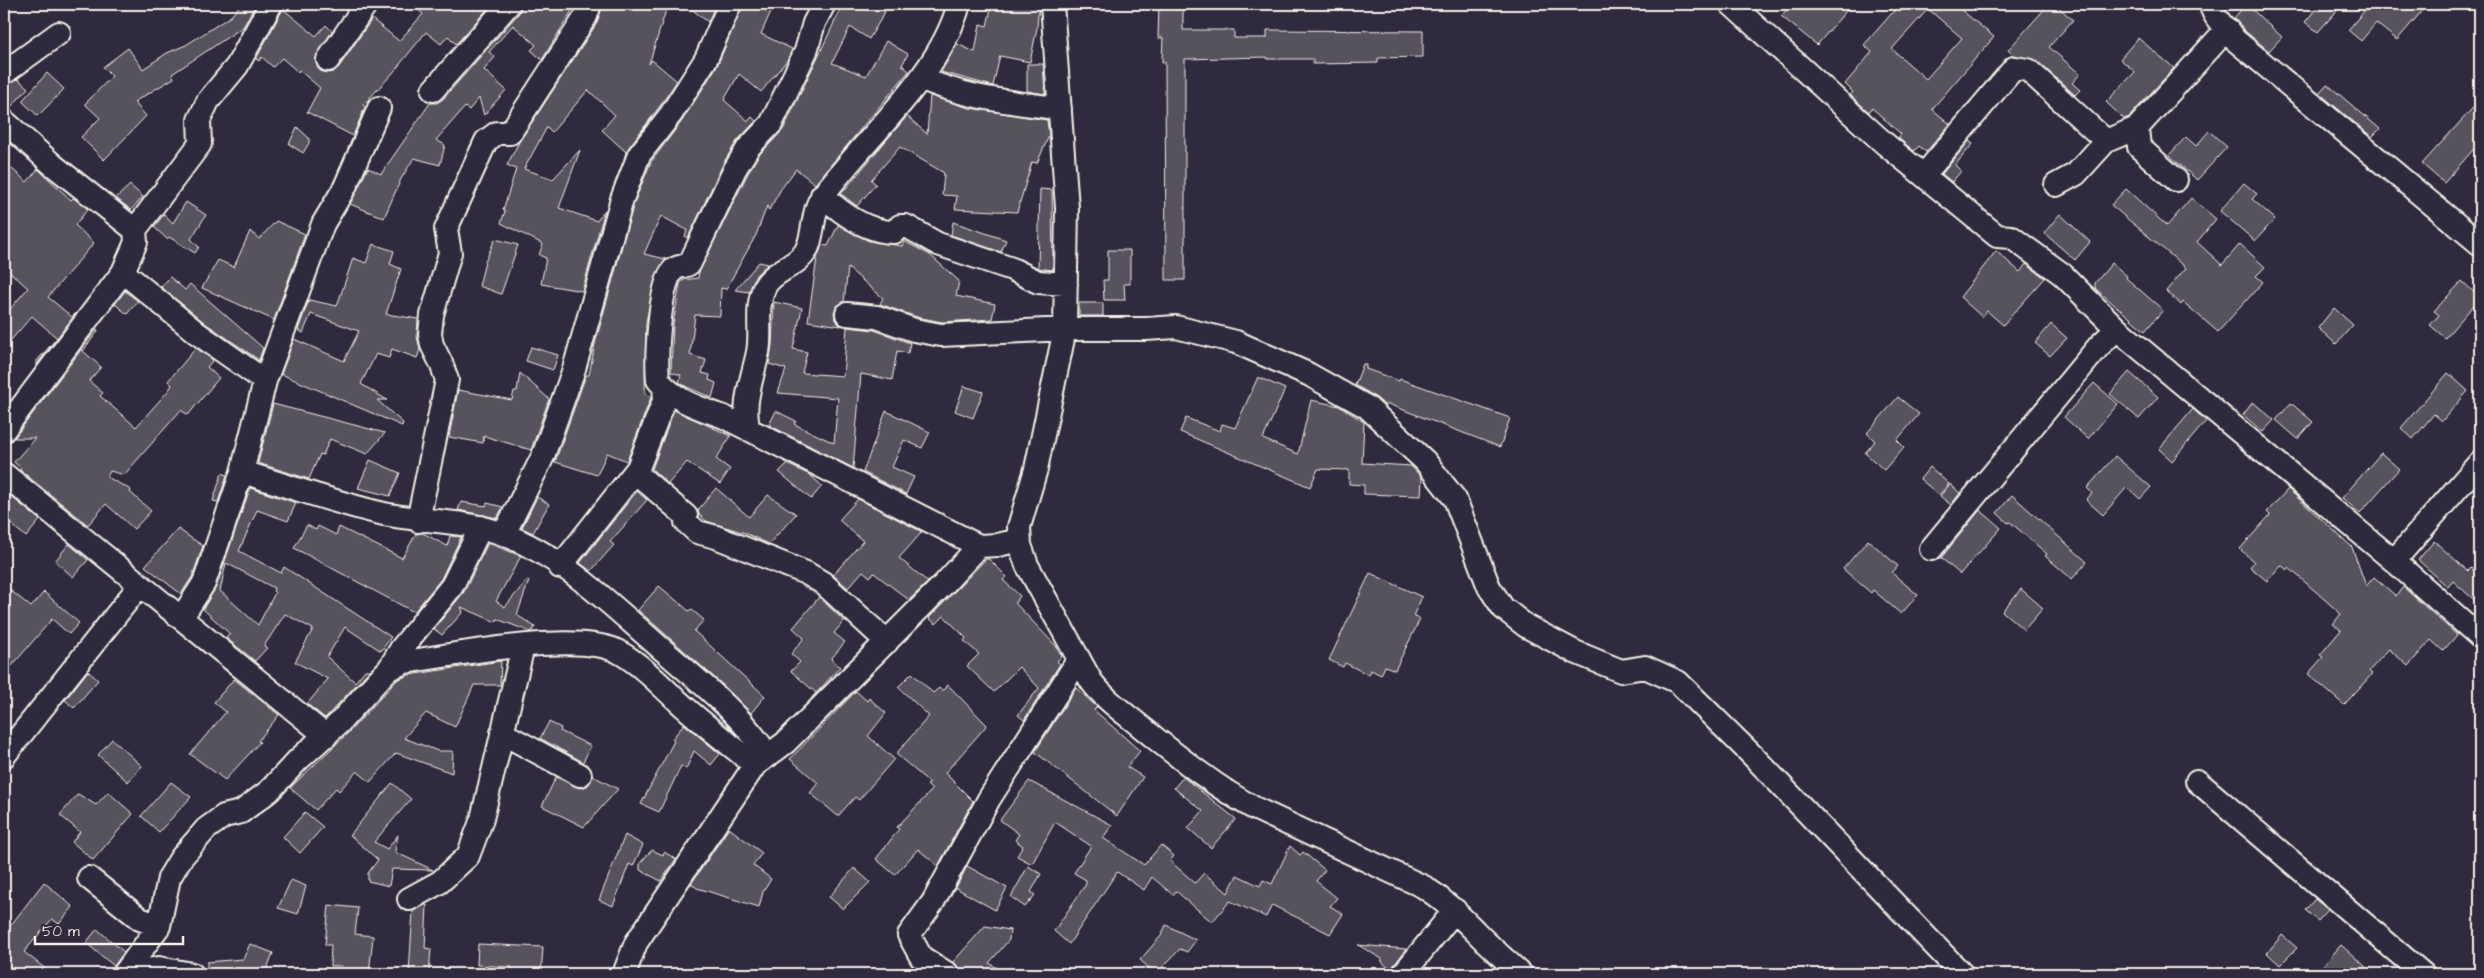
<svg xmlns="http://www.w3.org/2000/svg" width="2484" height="978" viewBox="0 0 2484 978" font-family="'Architects Daughter',sans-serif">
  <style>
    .building { fill: #56525f; stroke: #f4f1e8; fill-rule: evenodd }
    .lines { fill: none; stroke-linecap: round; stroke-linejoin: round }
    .minor-casing { stroke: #f4f1e8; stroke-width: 26 }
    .minor { stroke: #2f2a3d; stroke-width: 22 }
  </style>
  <rect width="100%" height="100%" fill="#2f2a3d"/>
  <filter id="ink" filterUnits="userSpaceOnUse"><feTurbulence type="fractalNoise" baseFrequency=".02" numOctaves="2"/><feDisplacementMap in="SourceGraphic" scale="10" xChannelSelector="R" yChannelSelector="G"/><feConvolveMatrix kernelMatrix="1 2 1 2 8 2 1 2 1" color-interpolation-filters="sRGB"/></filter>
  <g filter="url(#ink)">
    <path class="building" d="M241 4H256L243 27 172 74 174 78 134 102 146 116 104 160 81 137 100 118 85 104 112 76 103 67 128 48 143 69 167 53 186 45 231 16Z
      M411 4H492L456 44 448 36 441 44 426 32 392 74 363 105 365 107 353 136 307 112 320 88 299 70 298 72 282 58 273 67 262 57 259 61 256 59 283 9 316 36 326 25 332 31 315 60 320 71 327 73 333 72 339 67 372 19 399 41 423 14Z
      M522 4H576L542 60 531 50 536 45 513 25 489 52 495 57 484 70 506 90 484 115 479 98 469 110 465 107 436 140 445 145 440 165 414 158 401 179 384 218 350 204 368 168 381 174 430 103H437L443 99 519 13Z
      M603 4H668L649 64 652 60 677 81 660 106 629 147 624 159 626 152 602 130 615 115 588 90 552 132 547 127 524 169 553 179 580 150 559 208 597 221 605 210 582 291 541 284 546 258 539 255 543 244 501 223 505 211 503 210 516 169 507 165 519 142 597 23Z
      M685 4H716L708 22Z
      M743 4H758L772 9 761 34 792 49 788 59 761 92 739 74 724 100 748 121 752 117 756 121 737 141 724 162 688 238 685 237 687 230 661 216 644 254 666 259 656 275 646 322 645 394 651 397 627 461 607 453 597 475 555 462 586 375H589L595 344 634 203 651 162 682 121 717 66Z
      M843 4H872L885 12 869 39 850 27 832 63 866 76 886 41 908 54 902 65 909 71 815 184 796 169 781 189 769 210 767 206 756 235 726 289 721 288 720 316 695 315 690 355 706 360 702 373 710 375 709 380 716 383 712 398 687 387 679 382 681 375 671 372 673 324 680 284 683 280 698 278 699 272 747 175 758 156 783 130Z
      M992 4H1039L1037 28 1030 62 1000 56 993 86 941 72 957 44 975 52 980 24 987 26Z
      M1159 4H1183V30H1234V38H1267V30L1423 31V57L1378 58V63L1313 64V59H1267V57L1185 59V280H1166L1165 62H1162L1163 38H1158Z
      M1792 4H1852L1817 45 1781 16Z
      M1900 4H1954L1994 37 1932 109 1950 124 1926 152 1919 146 1914 151 1898 138 1901 134 1872 108 1869 112 1850 95 1853 92 1845 84 1872 52 1864 45ZM1928 9 1962 38 1926 79 1892 49Z
      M2049 4H2055L2073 20 2049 47 2080 74 2072 83 2080 90 2075 95 2036 60 2013 55 2008 50Z
      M2246 4 2282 37 2269 51 2245 31 2234 18Z
      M2320 4H2343L2318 32 2305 22Z
      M2370 4H2428L2397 40 2376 23 2361 41 2348 30Z
      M2138 38 2174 68 2129 117 2124 119 2106 102 2135 72 2120 59Z
      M1027 64H1043L1045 94 1027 91Z
      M47 73 64 89 38 116 22 101Z
      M18 79 28 88 9 109 4 108V87Z
      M2327 84 2380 129 2372 137 2319 93Z
      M930 96 969 108 1047 120 1049 136 1037 163 1032 162 1017 212 955 209 957 196 942 195 944 173 900 147 871 180 876 184 857 206 841 194 907 116 927 134Z
      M2480 100V142L2444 183 2422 164Z
      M297 127 309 138V143L303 153 289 144Z
      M2209 131 2227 147 2197 180 2169 155 2186 137 2196 146Z
      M1969 141 1973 144 1955 165 1961 171 1952 182 1942 174Z
      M4 162 27 182 38 169 71 200 73 198 88 209 75 225 94 243 48 297 72 317 77 312 37 364 35 363 57 338 32 316 4 348V316L28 288 4 267Z
      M2244 183 2257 194 2252 199 2275 219 2255 241 2220 211Z
      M130 185 143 197 131 210 116 198Z
      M1040 189 1052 190 1053 270 1038 268Z
      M2126 189 2167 226 2191 198 2216 219 2197 242 2222 265 2240 244 2265 267 2256 276 2263 282 2218 332 2183 302 2181 305 2166 291 2186 268 2111 205Z
      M186 202 206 215 191 239 199 247 195 253 169 237 167 239 154 227 164 214 173 223Z
      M2060 214 2090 242 2075 260 2044 233Z
      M276 221 305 234 274 320 202 288 218 260 234 267 250 231 259 239Z
      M953 222 1006 240 1001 252 951 235Z
      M838 225 869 241 902 246 904 241 930 255 959 281 956 296 995 304 992 319 942 322 917 317 880 304 883 298 848 268 844 302 837 306 834 312 835 320 841 326 808 321 817 258 822 245 828 246Z
      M495 239 518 245 501 294 479 286 485 262Z
      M373 244 394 251 390 264 401 269 386 314 418 319 417 336 420 350 417 358 392 349 389 358 376 354 361 384 387 400H377L403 423 402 426 281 374 294 339 344 361 359 331 311 314 303 333 298 330 309 300 337 306 353 258 366 263Z
      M1108 250H1130V284H1124L1125 300H1104L1103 280H1108Z
      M1996 251 2020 272 2026 264 2045 278 2003 325 1987 311 1982 317 1960 297Z
      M759 262 768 264 756 275 749 292 735 290Z
      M2112 263 2127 276 2126 278 2163 310 2145 331 2095 288V283Z
      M170 277 185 290 190 284 263 348 259 360 205 323 161 287Z
      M2462 281 2480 298 2445 338 2430 325 2439 315 2434 311Z
      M125 291 138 301 127 314 115 304Z
      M774 302 802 308 793 349 807 352 802 373 843 376 847 327 874 330 910 343 908 353 897 351 892 380 861 374 853 468 769 425 776 411 796 421 794 424 834 443 838 398 778 393 786 369 769 364 772 345Z
      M1079 303H1103V316H1079Z
      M2334 308 2353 325 2336 344 2318 328Z
      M2051 324 2067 338 2050 356 2035 343Z
      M97 329 98 331 83 351 101 367 89 381 103 393 100 396 136 427 168 391 172 385 168 381 196 348 213 360 207 367 219 378 188 415 181 410 124 475 110 471 107 477 131 490 130 492 151 511 134 529 106 504 88 525 20 470 21 468 14 462 35 438H14Z
      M531 347 558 355 553 370 526 361Z
      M1363 364H1366V369L1399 381 1400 379 1510 418 1500 447 1388 404 1386 406 1374 396 1355 385Z
      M2129 372 2158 397 2139 419 2110 394Z
      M520 373 549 399 531 450 484 436 483 443 449 437 458 390 512 400 514 391H517Z
      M2448 373 2468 391 2442 421 2434 414 2413 439 2401 428Z
      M1258 377 1285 389 1263 439 1298 454 1311 400 1339 406 1364 422 1362 463 1411 466 1422 478 1421 496 1364 494V485L1349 484V470L1318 469 1310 487 1180 432 1186 418 1220 431 1222 424 1235 428Z
      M2094 383 2118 404 2088 439 2064 417Z
      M964 386 983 392 973 418 955 411Z
      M1898 397 1919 414 1897 440 1904 447 1884 470 1865 453 1875 441 1867 433Z
      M2253 402 2274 420 2263 432 2243 415Z
      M2291 403 2313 422 2298 439 2276 420Z
      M273 404 385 433 367 454 330 439 323 455 320 454 309 479 258 463Z
      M2193 409 2206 421 2172 461 2159 449Z
      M674 410 731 436 716 459 730 469 720 484 687 462 668 484 652 469Z
      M886 411 930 432 922 448 904 440 892 467 914 477 906 494 863 472Z
      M2381 453 2399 469 2360 513 2342 498Z
      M2115 456 2151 487 2140 499 2127 487 2103 515 2086 500 2092 493 2087 488Z
      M370 460 400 473 390 496 358 488Z
      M787 464 810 475 822 486 811 499 779 472Z
      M1930 467 1949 484 1939 495 1920 479Z
      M222 473 227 475 218 502 213 501Z
      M1950 484 1960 493 1951 505 1940 496Z
      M250 488 296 503 288 521 257 510 239 551 281 573 284 567 391 637 381 651 345 627 327 657 355 682 365 670H370L325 718 307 704 328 679 295 662 313 629 285 614 264 646 267 648 255 661 226 638 230 634 203 609 216 587ZM226 563 274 588 273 591 275 593 258 625 220 591Z
      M716 488 749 517 768 495 796 514 769 544 745 533 706 521 699 514 698 510Z
      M2288 489 2352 547 2366 586 2374 577 2396 596 2403 587 2457 635 2443 651 2431 640 2408 666 2389 649 2369 671 2372 674 2344 705 2308 674 2323 657 2320 655 2341 630 2333 624 2341 614 2289 568 2287 570 2281 565 2267 581 2250 567 2254 562 2240 549 2270 515 2267 512Z
      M4 491 40 520 26 537 4 518Z
      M637 491 647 500 610 542 614 545 591 571 580 563Z
      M2012 495 2087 562 2072 579 2045 556 2047 554 2010 522 2008 523 1997 513Z
      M537 497 549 504 533 533 522 528Z
      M858 499 922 532 899 558 928 582 909 600 874 573 870 577 863 571 848 588 833 575 863 541 839 520Z
      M461 502 486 506 487 503 503 507 497 518 458 510Z
      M1980 510 2001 528 1960 574 1941 558Z
      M307 525 316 530 318 526 336 535 339 527 402 558 416 534 423 533 447 546 450 536 461 537 441 579 414 612 294 548Z
      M178 529 203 546 192 577 181 594 145 566Z
      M1868 540 1898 566 1892 573 1918 595 1901 614 1873 590 1871 593 1843 569Z
      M2434 541 2468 571 2471 568 2480 576V605L2453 581 2448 587 2418 560Z
      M488 543 521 556 496 601 505 607 527 580 529 581 517 615 535 627 531 632 497 619 496 622 461 607 463 612 442 635 434 629 464 592Z
      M69 544 88 560 73 577 55 561Z
      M986 559H989L1007 577 1003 580 1020 596 1015 603 1056 646 1062 656 1057 661 1060 664 1024 720 1018 715 1039 688 1019 667 994 692 967 666 979 654 964 641 966 638 944 616 936 624 929 618Z
      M1370 573 1422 597 1413 616 1420 619 1395 670 1385 666 1381 675 1371 670 1369 675 1345 663 1343 667 1329 660Z
      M4 585 31 607 44 592 79 623 69 634 52 619 4 675Z
      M659 586 689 611 691 609 704 620 694 631 765 696 751 713 725 687 638 610Z
      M2021 589 2043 608 2024 630 2002 611Z
      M819 597 844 621 834 633 845 642 831 659 840 667 811 699 816 693 791 671 800 662 791 654 804 638 793 628Z
      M501 661 500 685H474L455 727 426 713 404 738 438 751H453L452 773 396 753 370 782 357 771 339 791 336 788 316 810 290 788 349 732 397 680 409 675Z
      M88 671 98 680 74 708 65 700Z
      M912 673 933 693 939 688 942 691 948 685 987 725 945 773 973 801 938 866 918 849 895 875 876 859 899 829 897 827 932 790 927 785 930 783 896 754 929 716 898 687Z
      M234 679 279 715 258 741 260 742 225 780 190 754 226 712 214 702Z
      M1076 688 1097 707 1094 710 1140 751 1127 767 1143 777 1117 816 1035 752Z
      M856 691 867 701 869 698 886 713 868 736 894 759 859 800 855 797 838 816 810 793 818 783 790 759Z
      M549 722 561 728 560 731 591 746 583 762 540 738Z
      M684 724 720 754 711 765 694 751 686 769 681 766 659 812 641 804 674 741 672 739Z
      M112 739 142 766 128 782 98 755Z
      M593 776 618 789 584 827 542 806 556 777 580 788 587 786Z
      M1183 777 1236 819 1211 848 1188 828 1203 811 1174 788Z
      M1029 781 1112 825 1103 838 1144 865 1161 845 1174 856 1170 861 1195 883 1204 873 1228 893 1237 875 1260 886 1263 880 1272 884 1290 846 1300 855 1303 852 1325 870 1316 881 1337 898 1330 906 1343 914 1330 934 1272 905 1266 917 1230 901 1212 922 1176 891 1173 895 1152 877 1144 890 1117 872 1069 944 1054 931 1086 884V880L1074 873 1091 846 1055 822 1032 864 1017 856 1023 846 1015 840 1019 834 1000 820Z
      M171 782 191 797 159 832 141 816Z
      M392 783 411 799 374 842 387 849 398 835 395 852 433 870 392 869 389 886 368 881V873L378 860 350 835Z
      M108 792 133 814 93 860 72 842 80 832 60 815 78 794 96 805Z
      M305 812 323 827 300 853 283 837Z
      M729 828 762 853 753 865 771 879 763 892 759 907 697 888 691 884Z
      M625 835 643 845 633 866 629 864 613 906 599 900Z
      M652 850 663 855 664 852 676 859 661 881 640 870V863Z
      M967 866 1007 888 995 910 956 888Z
      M1028 866 1041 874 1031 892 1035 895 1025 907 1011 897Z
      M854 868 870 882 843 909 829 897Z
      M291 880 306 886 298 914 278 908Z
      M44 882 73 907 59 924 52 919 24 952 52 974H4V934Z
      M2315 899 2328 910 2318 921 2305 910Z
      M329 905 358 908 355 934 373 936 369 974 341 970 342 966H330L331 945H325Z
      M425 905H427L425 948 431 949 429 973 409 972 413 911Z
      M1166 925 1196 940 1187 952 1180 949 1156 974 1140 960 1161 936Z
      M985 926 1010 930 1009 940 989 963 1007 974H961L959 967 953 962Z
      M97 929 124 952 114 966 86 943Z
      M2282 935 2297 948 2280 965 2267 953Z
      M250 944 273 953 265 974H207V962L243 959Z
      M478 944 543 947 541 974H512V967L477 965Z
      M1358 945 1406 949 1391 970 1382 962V959Z
      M2341 945 2374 974H2316Z"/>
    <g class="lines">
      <defs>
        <path id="minor" d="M824 4 814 23 806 51 771 124 748 148 735 169 690 263C684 268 678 265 673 270 659 286 656 358 658 380 675 401 700 408 724 417L979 546 998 545 1019 540
          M1052 4 1067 208 1065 329 1036 469 1019 527 1020 545 1027 565 1091 681C1105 700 1126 714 1145 730 1180 758 1214 786 1254 808L1424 887C1444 900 1458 914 1475 931 1489 946 1506 960 1521 974
          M1731 4 1884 143 1997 236 2011 237 2062 274 2117 329 2394 561 2480 637
          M2212 9C2218 24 2226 27 2235 40L2480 244
          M328 60 366 4
          M4 73 59 33
          M921 78C963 98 1014 102 1060 109
          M433 90 509 4
          M4 121 53 165 135 230 136 242 123 272 4 430
          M2137 128 2139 147 2176 180
          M1924 175 2014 68 2028 70 2106 141 2137 128 2227 29
          M2056 185 2076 174 2106 141
          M822 195C841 213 867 232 894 232L900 226H906L938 244 1012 269 1038 282 1066 284
          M135 230 200 144 199 120 208 101 237 66 271 4
          M123 272 197 333 265 381
          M847 314 877 317 914 330 941 335 1065 329H1146L1176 327 1236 342 1308 374 1367 407 1425 461 1455 499 1489 587 1503 608 1526 626 1575 652 1621 671 1645 667 1678 682 1752 755 1962 974
          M749 430C741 405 753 377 758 352 762 331 755 310 764 288 771 271 797 267 806 251 815 235 811 210 824 194 867 136 940 75 959 4
          M242 472C289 486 336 503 384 514 423 522 466 520 503 534 562 556 610 604 656 644 696 679 740 712 768 756
          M635 472 686 516V522L697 532 716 537 806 573 823 583 887 642
          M4 474 326 736
          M418 521 447 380 441 363 432 345 430 334 432 315 450 253 446 229 486 141 497 133H510L586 16 590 4
          M504 534 543 456 574 369 622 199 639 155 671 114 706 59 730 4
          M1931 549 2099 346 2117 329
          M2394 561 2480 462
          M560 567 638 468 665 398 664 388
          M182 617 204 583 242 472 265 381 323 224 345 187 379 108
          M389 669 401 649 452 586 481 527
          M502 733 580 775
          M4 756 140 585
          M2197 781 2423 974
          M89 878 140 919 159 926
          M409 899 440 882 468 856 482 819 523 646
          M124 974 159 926 169 878 181 858 206 829 224 816 241 812 269 791 298 760 339 723 380 678 389 669 405 662C453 655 576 631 617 651 640 663 659 684 679 702 703 724 729 744 755 765
          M131 974 134 972 159 968 192 974
          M624 974 636 943 755 765 785 743 944 584 979 546
          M948 974 921 957 909 935 933 902 989 799 1079 659
          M1403 974 1455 910"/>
      </defs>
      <use href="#minor" class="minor-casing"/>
      <use href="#minor" class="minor"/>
    </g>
  </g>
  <rect width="2484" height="978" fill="none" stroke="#2f2a3d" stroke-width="20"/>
  <rect x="10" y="10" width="2464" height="958" fill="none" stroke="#f4f1e8" stroke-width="2" filter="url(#ink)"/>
  <path d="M35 936v8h148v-8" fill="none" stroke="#f4f1e8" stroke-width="2.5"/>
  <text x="42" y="936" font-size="15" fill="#f4f1e8" stroke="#2f2a3d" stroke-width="4" paint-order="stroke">50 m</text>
</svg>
